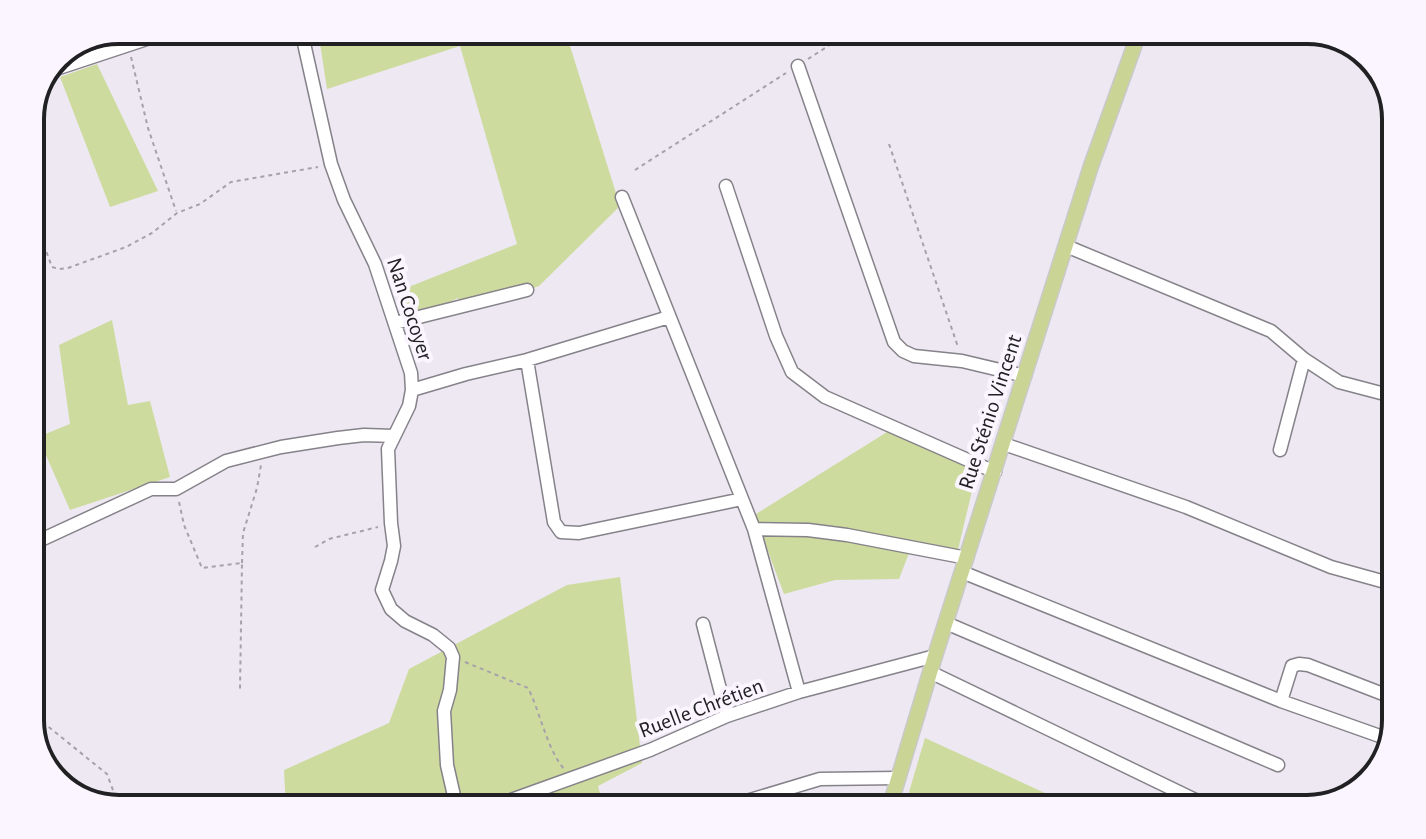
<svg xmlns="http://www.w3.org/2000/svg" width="1426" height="839" viewBox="0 0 1426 839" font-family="'Alegreya Sans',sans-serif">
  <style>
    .green { fill: #cedb9f }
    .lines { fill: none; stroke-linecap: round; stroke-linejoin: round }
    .minor-casing { stroke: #86828a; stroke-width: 15 }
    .major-casing { stroke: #cac9ca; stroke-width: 17 }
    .path { stroke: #a6a2a9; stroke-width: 2; stroke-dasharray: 4 4; stroke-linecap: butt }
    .minor { stroke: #fff; stroke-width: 12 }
    .major { stroke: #cad595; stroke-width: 14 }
    .labels { text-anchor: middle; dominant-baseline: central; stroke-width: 8; stroke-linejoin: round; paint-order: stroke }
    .street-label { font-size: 22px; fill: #212023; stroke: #faf5ff }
    .rim { fill: none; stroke: #212023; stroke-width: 4 }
  </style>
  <rect width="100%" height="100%" fill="#ede8f1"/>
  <path class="green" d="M318 30H565L620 206 539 286 466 313 458 298 409 321 396 292 517 244 460 46 327 89Z
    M97 64 158 191 110 207 60 77Z
    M112 320 128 405 150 401 170 477 70 510 38 437 70 424 59 345Z
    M887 432 977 470 956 558 911 548 899 579 835 580 784 594 761 533 756 514Z
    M620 577 642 763 598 786 604 809H286L284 770 389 723 409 669 567 585Z
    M925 738 1080 809H904Z"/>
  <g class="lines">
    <defs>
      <path id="minor" d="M301 30 331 164 344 200 375 264 411 373 412 390 409 406 388 449 391 523 394 546 391 561 382 590 391 609 405 621 433 635 449 648 453 657 450 690 444 711 447 765 457 809
        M798 66 894 342 903 351 914 356 962 361 1025 376
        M50 71 174 30
        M726 186 776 336 792 372 825 397 995 472
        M622 197 754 529 808 530 847 535 967 558
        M1066 246 1271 331 1304 359 1339 382 1396 397
        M395 323 527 290
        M527 360 554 522 561 532 579 533 742 499
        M412 390 466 374 527 360 669 317
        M1004 444 1186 507 1331 567 1396 585
        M1280 450 1304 359
        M754 529 799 692
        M30 545 151 489H176L226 461 281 447 338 438 364 435 394 436
        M962 572 1281 701 1391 740
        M946 623 1278 765
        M703 624 727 716
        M930 672 1214 809
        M1281 701 1292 666 1299 664 1308 665 1396 699
        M486 809 650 750 727 716 799 692 935 656
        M720 809 820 779 899 778"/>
      <path id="major" d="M889 809 935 656 1091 166 1140 30"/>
    </defs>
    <use href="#minor" class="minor-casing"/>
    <use href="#major" class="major-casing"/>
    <path class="path" d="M131 57 148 128 176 211
      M808 59 853 30
      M889 144 958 347
      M635 170 786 73
      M30 207 52 267 59 269 68 268 126 247 152 233 177 213 200 204 231 182 318 167
      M179 502 184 525 202 568 242 563 240 690
      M315 547 329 539 378 527
      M242 563 243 533 257 488 261 465
      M465 662 528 688C541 714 546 747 564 769
      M30 712 107 774 120 809"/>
    <use href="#minor" class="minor"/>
    <use href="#major" class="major"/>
  </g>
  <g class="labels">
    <g class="street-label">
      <text transform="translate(410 309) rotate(72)">Nan Cocoyer</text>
      <text transform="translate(990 412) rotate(-72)">Rue Sténio Vincent</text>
      <text transform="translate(701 708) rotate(-21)">Ruelle Chrétien</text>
    </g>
  </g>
  <path d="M0 0H1426V839H0ZM119 44H1307A75 75 0 0 1 1382 119V720A75 75 0 0 1 1307 795H119A75 75 0 0 1 44 720V119A75 75 0 0 1 119 44Z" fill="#faf5ff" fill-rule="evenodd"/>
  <path class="rim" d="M119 44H1307A75 75 0 0 1 1382 119V720A75 75 0 0 1 1307 795H119A75 75 0 0 1 44 720V119A75 75 0 0 1 119 44Z"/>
</svg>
